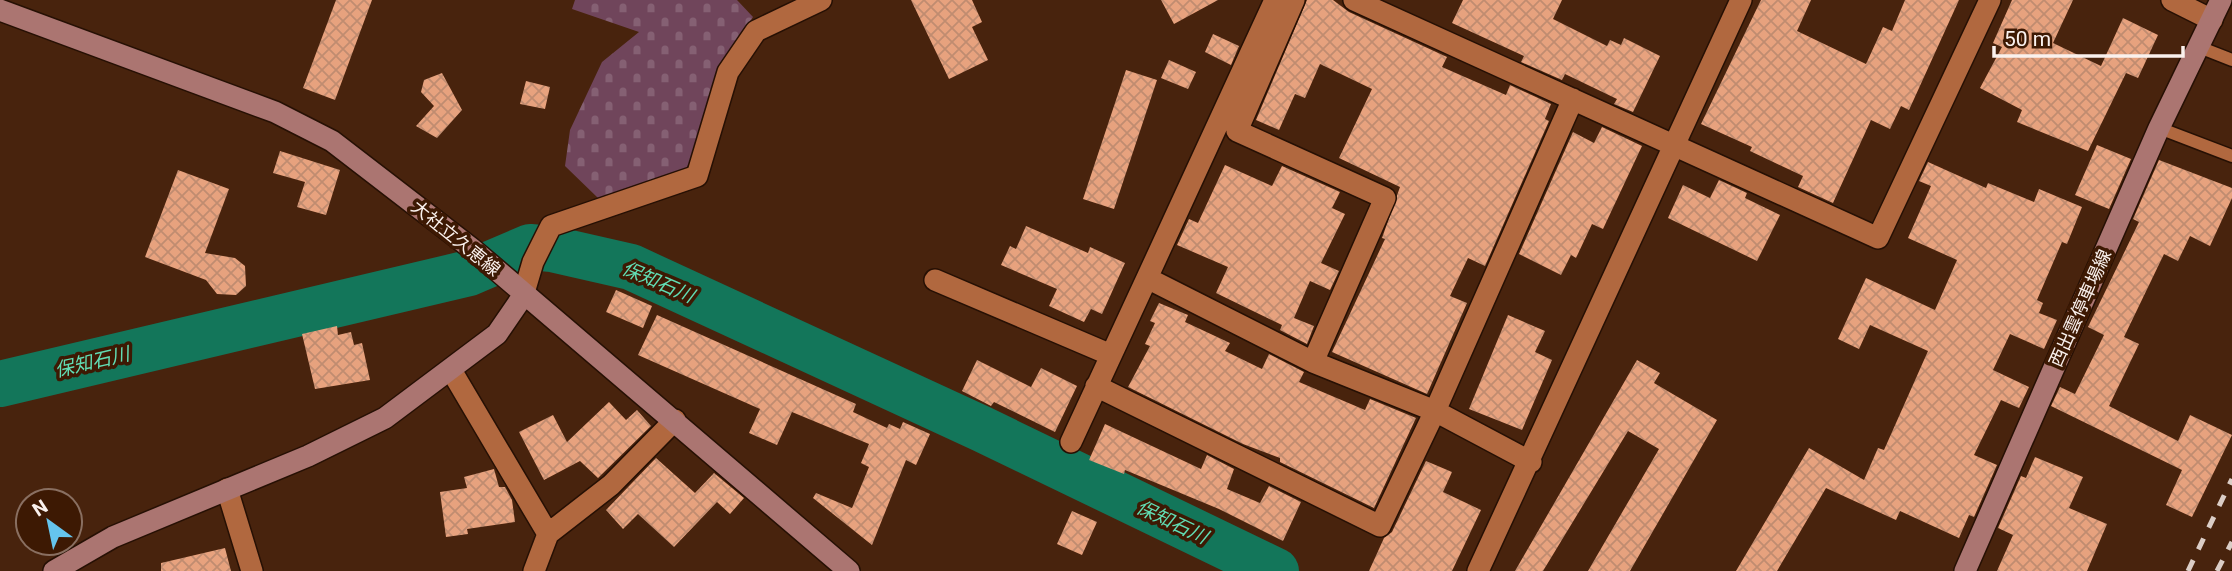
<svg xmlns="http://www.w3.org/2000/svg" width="2232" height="571" viewBox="0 0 2232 571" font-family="Roboto,'Noto Sans JP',sans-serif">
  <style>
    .cemetery { fill: url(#cemetery-stones) }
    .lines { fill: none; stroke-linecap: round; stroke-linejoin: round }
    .river { stroke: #13765a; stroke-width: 46 }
    .building { fill: url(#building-cross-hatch) }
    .lane-casing { stroke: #261004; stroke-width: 15 }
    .street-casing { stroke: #261004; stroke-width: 24 }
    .secondary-casing { stroke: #261004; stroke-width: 24 }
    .lane { stroke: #b1683f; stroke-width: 12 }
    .street { stroke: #b1683f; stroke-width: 21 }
    .secondary { stroke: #ab7571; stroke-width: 21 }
    .rail { stroke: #dbcdc6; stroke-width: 5; stroke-dasharray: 12 12; stroke-linecap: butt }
    .labels { text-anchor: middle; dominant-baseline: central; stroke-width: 7; stroke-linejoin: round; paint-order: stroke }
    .street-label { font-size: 18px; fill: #faf1ed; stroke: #3d1903 }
    .water-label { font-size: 19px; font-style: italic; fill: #61ddb4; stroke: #3d1903 }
  </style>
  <defs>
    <pattern id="cemetery-stones" width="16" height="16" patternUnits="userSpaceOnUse" patternTransform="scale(1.75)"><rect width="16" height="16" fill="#70455b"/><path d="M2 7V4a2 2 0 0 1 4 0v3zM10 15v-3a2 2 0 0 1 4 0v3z" fill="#856073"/></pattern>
    <pattern id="building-cross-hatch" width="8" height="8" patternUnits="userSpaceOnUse" patternTransform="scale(1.75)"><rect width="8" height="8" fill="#e7a27e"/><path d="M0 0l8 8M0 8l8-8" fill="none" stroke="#c08c70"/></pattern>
  </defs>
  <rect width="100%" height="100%" fill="#48230d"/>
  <path class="cemetery" d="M575 0H737L753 17 717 71 696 154 686 168 598 198 565 166 570 130 602 62 639 32 572 9Z"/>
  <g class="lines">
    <path class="river" d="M0 384 469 273 530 247 552 249 631 267 982 429 1276 571"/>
  </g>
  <path class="building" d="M336 0H372L335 100 303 88Z
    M911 0H972L982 22 972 27 988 60 949 79Z
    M1161 0H1218L1174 24Z
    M1307 0H1333L1349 12 1447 57 1442 67 1506 95 1510 85 1551 104 1545 119 1549 121 1485 266 1468 258 1450 296 1467 303 1427 394 1332 352 1385 239 1382 238 1400 187 1339 158 1372 89 1320 64 1305 98 1295 94 1279 130 1256 120Z
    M1463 0H1562L1553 19 1607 46 1610 40 1621 45 1624 38 1660 56 1633 112 1614 104 1617 99 1565 74 1562 80 1521 62 1524 56 1452 23Z
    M1761 0H1811L1797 31 1866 64 1883 27 1892 31 1905 0H1959L1909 110 1901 106 1890 129 1871 120 1833 203 1798 187 1803 176 1750 151 1752 147 1701 124Z
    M2012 0H2073L2053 43 2101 66 2123 18 2158 35 2138 78 2126 73 2088 151 2017 122 2022 110 1980 88 2002 47 1993 43Z
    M1213 34 1239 46 1231 65 1205 52Z
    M1169 60 1196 72 1188 89 1161 78Z
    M1126 70 1157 80 1114 209 1083 199Z
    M442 73 462 110 437 138 416 126 434 106 421 92 424 80Z
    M526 81 550 87 545 109 520 104Z
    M1602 127 1642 146 1603 229 1592 224 1576 258 1571 255 1561 275 1519 254 1573 132 1594 143Z
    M2097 145 2131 159 2109 209 2075 195Z
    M280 151 340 170 326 215 297 207 305 182 273 173Z
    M2159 160 2232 188V198L2210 246 2190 236 2178 261 2164 254 2124 337 2139 344 2109 406 2178 441 2190 415 2232 435 2192 517 2166 505 2182 470 2051 406 2060 387 2075 394 2104 335 2088 327 2139 222 2133 219Z
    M1928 162 1986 188 1988 183 2034 202 2039 189 2082 207 2067 244 2062 242 2037 300 2043 303 2039 313 2057 320 2044 349 2010 334 1993 370 2029 387 2019 408 2001 400 1974 455 1997 465 1974 517 1969 515 1959 538 1900 511 1896 520 1826 488 1777 571H1736L1809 448 1864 480 1878 448 1884 450 1928 351 1870 325 1859 349 1838 339 1866 278 1935 310 1957 260 1908 238 1931 186 1919 181Z
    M1225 165 1272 186 1282 166 1340 192 1332 208 1345 214 1321 263 1339 271 1330 290 1310 281 1294 318 1314 326 1307 344 1280 330 1282 325 1216 293 1228 267 1177 245 1189 219 1198 223Z
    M178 170 229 189 205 253 235 258 245 266 246 286 236 295 217 294 206 280 145 257Z
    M1719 180 1747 193 1745 198 1780 215 1757 261 1668 218 1683 185 1710 198Z
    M1026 226 1088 253 1090 247 1125 263 1102 314 1091 309 1084 322 1049 306 1057 289 1001 265 1010 246 1016 249Z
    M616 290 652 306 643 328 606 312Z
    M1159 303 1188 315 1185 322 1230 343 1225 351 1262 369 1269 354 1304 372 1299 382 1365 410 1370 399 1416 418 1374 508 1280 462V458L1243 444 1128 387 1150 346 1145 344 1155 323 1150 321Z
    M657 315 856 404 853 412 887 428 889 424 900 429 903 422 930 434 916 465 906 460 872 545 813 498 816 493 852 508 869 467 861 463 869 444 792 412 777 445 749 433 760 409 638 355Z
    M1508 315 1545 331 1535 352 1552 360 1522 430 1469 409Z
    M337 326 338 335 351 332 354 345 362 343 370 380 315 389 302 334Z
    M977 360 1031 387 1041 368 1077 386 1055 432 994 402 991 406 962 391Z
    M1637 360 1660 373 1654 383 1717 420 1630 571H1588L1659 449 1628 431 1543 571H1515Z
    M609 402 626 420 637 410 651 426 598 478 580 461 544 480 519 432 553 415 567 442Z
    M1105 424 1201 469 1207 455 1234 469 1227 489 1260 503 1269 486 1301 502 1283 541 1219 509 1125 470 1124 474 1089 460Z
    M2035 457 2083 477 2069 508 2107 524 2087 571H1997L2013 535 1998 528 2021 476 2026 478Z
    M656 458 695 493 714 473 744 498 730 514 717 502 674 547 638 514 623 529 606 510Z
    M1426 461 1452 472 1443 492 1481 510 1452 571H1369L1384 538 1392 532Z
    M494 469 499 487H505L512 500 515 522 467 529 468 534 446 537 440 492 467 488 464 477Z
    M1072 511 1097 522 1082 555 1057 544Z
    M225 548 231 571H161V563Z"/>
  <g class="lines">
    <defs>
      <path id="lane" d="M2199 47 2232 60
        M2159 128 2232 156"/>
      <path id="street" d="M1294 0 1237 131 1385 198 1313 362
        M1354 0 1878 238 1990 0
        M2172 0 2212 20
        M1147 278 1275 0
        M935 280 1111 355
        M523 296 533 262 551 226 697 176 728 72 756 31 821 0
        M451 370 548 534 534 571
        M1096 386 1380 526 1435 411 1573 99
        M1071 442 1147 278 1313 362 1435 411 1531 462
        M227 489 252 571
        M548 534 611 485 675 420
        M1478 571 1741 0"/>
      <path id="secondary" d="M0 10 275 112 332 141 471 248 849 571
        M54 571 113 537 308 456 385 418 497 334 523 296
        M1965 571 2159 128 2221 0"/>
    </defs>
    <use href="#lane" class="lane-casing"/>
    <use href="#street" class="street-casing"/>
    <use href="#secondary" class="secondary-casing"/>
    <use href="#lane" class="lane"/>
    <use href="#street" class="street"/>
    <use href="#secondary" class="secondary"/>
    <path class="rail" d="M2188 571 2232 479
      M2217 571 2232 542"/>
  </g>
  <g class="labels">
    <g class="street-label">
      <text transform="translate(456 238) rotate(39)">大社立久恵線</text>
      <text transform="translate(2080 308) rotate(-66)">西出雲停車場線</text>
    </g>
    <g class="water-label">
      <text transform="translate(658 282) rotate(23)">保知石川</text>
      <text transform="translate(92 362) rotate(-13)">保知石川</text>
      <text transform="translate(1172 522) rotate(25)">保知石川</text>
    </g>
  </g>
  <g transform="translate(49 522) rotate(327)"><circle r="33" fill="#3d1903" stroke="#896f61" stroke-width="2"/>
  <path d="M0-5L12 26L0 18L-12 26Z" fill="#65c5ee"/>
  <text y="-10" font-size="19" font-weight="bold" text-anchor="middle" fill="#faf1ed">N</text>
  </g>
  <path d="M1994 46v10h189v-10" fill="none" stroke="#faf1ed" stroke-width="3.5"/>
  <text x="2004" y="46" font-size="21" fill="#faf1ed" stroke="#3d1903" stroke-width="5" paint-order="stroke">50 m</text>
</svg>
